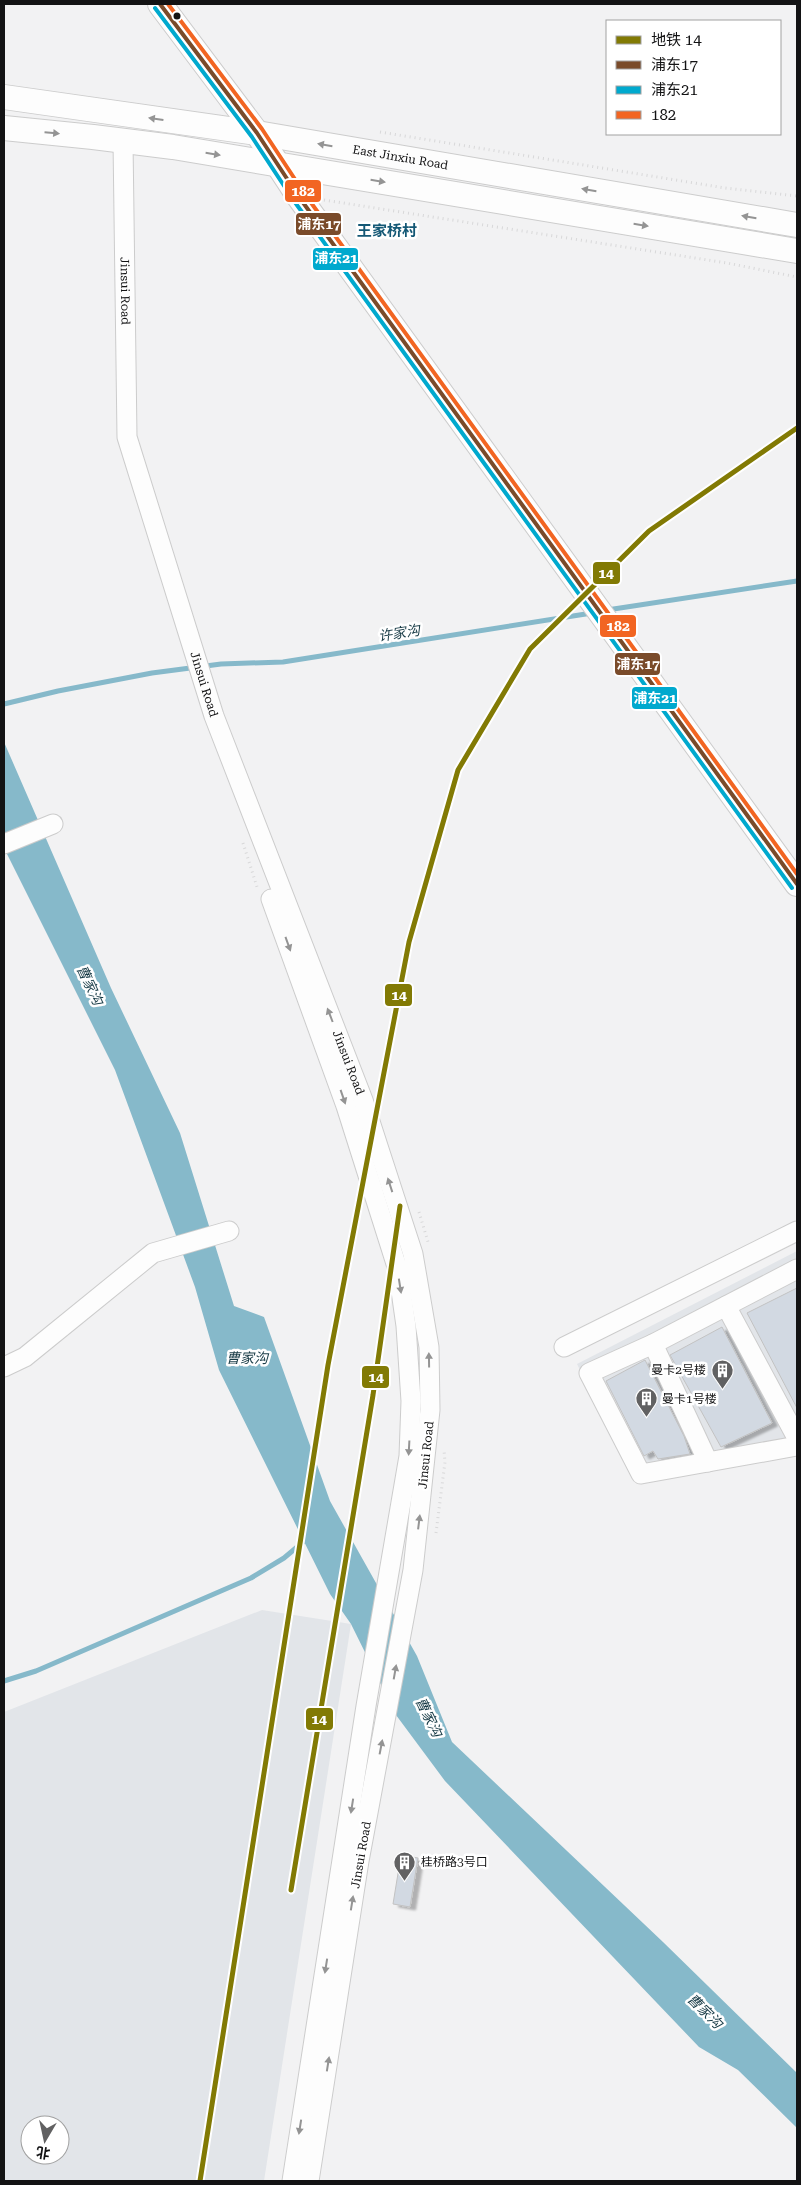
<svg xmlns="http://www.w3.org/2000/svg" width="801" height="2185" viewBox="0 0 801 2185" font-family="'Roboto Serif','Noto Sans SC',serif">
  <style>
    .built { fill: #e2e5e9; fill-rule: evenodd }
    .water { fill: #86b9ca }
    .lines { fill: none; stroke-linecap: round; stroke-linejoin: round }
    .stream { stroke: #86b9ca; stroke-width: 5 }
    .building { fill: #d2d9e2; stroke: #c2c2c2; filter: url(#shadow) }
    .minor-casing { stroke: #ccc; stroke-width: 21 }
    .major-casing { stroke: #ccc; stroke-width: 26 }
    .path { stroke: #d8d8d9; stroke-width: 3; stroke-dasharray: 1 4; stroke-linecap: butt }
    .minor { stroke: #fdfdfd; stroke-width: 19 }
    .major { stroke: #fdfdfd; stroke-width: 24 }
    .bus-1-casing { stroke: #fff; stroke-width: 8 }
    .bus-2-casing { stroke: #fff; stroke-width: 8 }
    .bus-3-casing { stroke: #fff; stroke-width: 8 }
    .bus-1 { stroke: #7a4b2a; stroke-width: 4 }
    .bus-2 { stroke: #00a9ce; stroke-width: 4 }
    .bus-3 { stroke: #f26522; stroke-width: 4 }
    .metro-1-casing { stroke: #fff; stroke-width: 9 }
    .metro-1 { stroke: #827a04; stroke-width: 5 }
    .oneway { fill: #949494 }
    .bus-dot { fill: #131314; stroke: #fff; stroke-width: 2 }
    .labels { text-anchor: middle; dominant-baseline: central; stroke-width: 5; stroke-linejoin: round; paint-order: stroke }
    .street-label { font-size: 12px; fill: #131314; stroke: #fff }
    .poi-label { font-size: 12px; fill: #131314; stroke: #fff; text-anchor: start }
    .water-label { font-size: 14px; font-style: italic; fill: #183b46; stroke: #fff }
    .quarter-label { font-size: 15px; font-weight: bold; fill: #145875; stroke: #fff }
    .line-badge { stroke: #fff; stroke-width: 2 }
    .badge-label { font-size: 14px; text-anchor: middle; font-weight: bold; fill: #fff }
  </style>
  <defs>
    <filter id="shadow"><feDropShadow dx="5.5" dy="3" stdDeviation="1" flood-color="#0004"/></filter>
  </defs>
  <rect width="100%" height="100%" fill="#f2f2f3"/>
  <path class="built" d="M797 1251V1451L634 1479 577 1364Z
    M262 1610 351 1624 264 2181H4V1712ZM30 2125H60V2155H30Z"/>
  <path class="water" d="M4 742 111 988 180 1133 234 1306 264 1317 330 1501 417 1656 452 1742 663 1942 797 2073V2128L738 2070 699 2047 445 1781 396 1715 351 1624 330 1594 219 1370 195 1287 115 1070 4 848Z"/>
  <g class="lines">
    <path class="stream" d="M607 610 797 581
      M4 704 58 691 152 673 221 664 283 662 592 613
      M4 1681 36 1671 251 1578 284 1558 309 1537"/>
  </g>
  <path class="building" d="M797 1288V1408L747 1313Z
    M722 1327 772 1423 721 1447 670 1355Z
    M645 1360 684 1436 690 1454 658 1459 653 1451 644 1456 606 1381Z
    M401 1855 418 1858 410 1907 393 1904Z"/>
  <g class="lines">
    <defs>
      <g id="minor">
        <path id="s1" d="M123 141 127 437 214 716 363 1100 413 1254 429 1347 430 1410 413 1570 359 1861 309 2181"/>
        <path d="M4 844 53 824"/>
        <path d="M271 899 346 1106 398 1270 406 1326 411 1401 409 1456 366 1706 292 2181"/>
        <path d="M797 1269 653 1344 589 1373 641 1474 797 1446"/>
        <path d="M726 1306 797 1438"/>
        <path d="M653 1344 708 1462"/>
        <path d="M564 1347 797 1231"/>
        <path d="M4 1367 25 1357 153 1253 229 1231"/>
      </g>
      <g id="major">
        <path d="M160 4 257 133 299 197 797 884"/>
        <path id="s2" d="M4 97 257 133 797 225"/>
        <path d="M4 128 93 137 173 147 797 251"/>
      </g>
    </defs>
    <use href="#minor" class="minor-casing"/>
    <use href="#major" class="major-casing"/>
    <path class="path" d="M380 132 725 188 797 196
      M324 200 727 263 797 277
      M243 843 258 890
      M419 1212 428 1242
      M436 1533 445 1462 444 1450"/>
    <use href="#minor" class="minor"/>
    <use href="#major" class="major"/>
    <defs>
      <path id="bus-1" d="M160 4 257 133 299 197 797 884"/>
      <path id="bus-2" d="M155 8 252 137 294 201 792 888"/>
      <path id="bus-3" d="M168 4 262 129 304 193 797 874"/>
    </defs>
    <use href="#bus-1" class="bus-1-casing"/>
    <use href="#bus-2" class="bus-2-casing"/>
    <use href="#bus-3" class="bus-3-casing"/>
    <use href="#bus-1" class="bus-1"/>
    <use href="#bus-2" class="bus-2"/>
    <use href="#bus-3" class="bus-3"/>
    <defs>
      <path id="metro-1" d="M291 1890 373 1395 400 1206
        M200 2181 328 1365 409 942 458 770 530 649 649 531 797 428"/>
    </defs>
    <use href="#metro-1" class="metro-1-casing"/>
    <use href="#metro-1" class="metro-1"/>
  </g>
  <defs><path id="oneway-solid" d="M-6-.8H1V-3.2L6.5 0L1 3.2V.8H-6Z" transform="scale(1.25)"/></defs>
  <g class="oneway">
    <use href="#oneway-solid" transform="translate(156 119) rotate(-172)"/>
    <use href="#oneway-solid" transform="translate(52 133) rotate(5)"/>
    <use href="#oneway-solid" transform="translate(325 145) rotate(-170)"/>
    <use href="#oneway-solid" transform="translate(213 154) rotate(9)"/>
    <use href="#oneway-solid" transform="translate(378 181) rotate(9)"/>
    <use href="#oneway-solid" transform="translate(589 190) rotate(-170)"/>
    <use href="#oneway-solid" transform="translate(749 217) rotate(-170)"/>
    <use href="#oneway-solid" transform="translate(641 225) rotate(9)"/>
    <use href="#oneway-solid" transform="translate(288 944) rotate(70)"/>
    <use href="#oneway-solid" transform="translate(330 1015) rotate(-111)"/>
    <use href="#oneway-solid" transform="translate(343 1097) rotate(71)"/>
    <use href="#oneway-solid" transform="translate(390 1185) rotate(-108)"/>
    <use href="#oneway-solid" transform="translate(400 1286) rotate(81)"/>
    <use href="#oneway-solid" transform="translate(429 1360) rotate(-91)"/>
    <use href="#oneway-solid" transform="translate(409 1448) rotate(93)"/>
    <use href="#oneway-solid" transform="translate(419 1522) rotate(-83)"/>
    <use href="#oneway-solid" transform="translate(395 1672) rotate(-80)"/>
    <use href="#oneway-solid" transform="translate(381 1747) rotate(-79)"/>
    <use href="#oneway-solid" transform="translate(352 1806) rotate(99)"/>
    <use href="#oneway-solid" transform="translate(352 1903) rotate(-81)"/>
    <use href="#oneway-solid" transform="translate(326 1966) rotate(99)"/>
    <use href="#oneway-solid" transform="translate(328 2064) rotate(-81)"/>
    <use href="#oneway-solid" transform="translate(300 2127) rotate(99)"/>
  </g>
  <defs>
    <symbol id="building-pin" viewBox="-11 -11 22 30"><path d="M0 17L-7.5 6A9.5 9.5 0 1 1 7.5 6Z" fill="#616162" stroke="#fff"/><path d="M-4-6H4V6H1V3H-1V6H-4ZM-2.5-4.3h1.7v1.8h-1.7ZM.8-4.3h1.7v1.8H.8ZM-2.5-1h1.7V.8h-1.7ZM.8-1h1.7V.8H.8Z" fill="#fff"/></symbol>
  </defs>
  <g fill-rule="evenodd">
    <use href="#building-pin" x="710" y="1358" width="25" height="34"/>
    <use href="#building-pin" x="634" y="1386" width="25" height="34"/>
    <use href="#building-pin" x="392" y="1850" width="25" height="34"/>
  </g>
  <circle class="bus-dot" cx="177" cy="16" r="4.5"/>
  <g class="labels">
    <g class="street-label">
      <text stroke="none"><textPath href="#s2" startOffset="401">East Jinxiu Road</textPath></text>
      <text stroke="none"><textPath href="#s1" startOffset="150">Jinsui Road</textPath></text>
      <text stroke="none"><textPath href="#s1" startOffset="555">Jinsui Road</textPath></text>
      <text stroke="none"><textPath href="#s1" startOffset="960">Jinsui Road</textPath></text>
      <text transform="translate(426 1455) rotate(-84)">Jinsui Road</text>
      <text transform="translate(361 1855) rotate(-80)">Jinsui Road</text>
    </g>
    <g class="poi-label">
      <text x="706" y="1370" text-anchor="end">曼卡2号楼</text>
      <text x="662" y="1399">曼卡1号楼</text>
      <text x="421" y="1862">桂桥路3号口</text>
    </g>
    <g class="water-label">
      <text transform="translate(399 633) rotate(-9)">许家沟</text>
      <text transform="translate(90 985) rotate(65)">曹家沟</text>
      <text x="247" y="1358">曹家沟</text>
      <text transform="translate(429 1717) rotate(64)">曹家沟</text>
      <text transform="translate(705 2011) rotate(45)">曹家沟</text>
    </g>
    <g class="quarter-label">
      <text x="387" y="231">王家桥村</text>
    </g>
  </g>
  <g class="line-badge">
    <rect x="284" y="179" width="38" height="24" rx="5" fill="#f26522"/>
    <rect x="295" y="212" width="47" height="24" rx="5" fill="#7a4b2a"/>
    <rect x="312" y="247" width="47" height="24" rx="5" fill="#00a9ce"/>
    <rect x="592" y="561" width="29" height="24" rx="5" fill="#827a04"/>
    <rect x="599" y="614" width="38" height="24" rx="5" fill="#f26522"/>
    <rect x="614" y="652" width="47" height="24" rx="5" fill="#7a4b2a"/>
    <rect x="631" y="686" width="47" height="24" rx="5" fill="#00a9ce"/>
    <rect x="384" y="983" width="29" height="24" rx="5" fill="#827a04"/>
    <rect x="361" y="1365" width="29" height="24" rx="5" fill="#827a04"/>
    <rect x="305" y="1707" width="29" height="24" rx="5" fill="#827a04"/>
  </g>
  <g class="badge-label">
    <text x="303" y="196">182</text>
    <text x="319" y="229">浦东17</text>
    <text x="336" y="263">浦东21</text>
    <text x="606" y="578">14</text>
    <text x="618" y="631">182</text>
    <text x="638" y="669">浦东17</text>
    <text x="655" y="703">浦东21</text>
    <text x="399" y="1000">14</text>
    <text x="376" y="1382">14</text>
    <text x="319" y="1724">14</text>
  </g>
  <rect width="801" height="2185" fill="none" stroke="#131314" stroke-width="10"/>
  <rect x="606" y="20" width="175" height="115" fill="#ffffff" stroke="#a1a1a1"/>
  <rect x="616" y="36" width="25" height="8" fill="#827a04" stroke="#a1a1a1"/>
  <text x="651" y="45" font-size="15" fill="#131314">地铁 14</text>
  <rect x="616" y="61" width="25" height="8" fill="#7a4b2a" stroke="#a1a1a1"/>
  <text x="651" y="70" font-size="15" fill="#131314">浦东17</text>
  <rect x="616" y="86" width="25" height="8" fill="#00a9ce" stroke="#a1a1a1"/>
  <text x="651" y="95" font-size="15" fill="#131314">浦东21</text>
  <rect x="616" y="111" width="25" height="8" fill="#f26522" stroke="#a1a1a1"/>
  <text x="651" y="120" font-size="15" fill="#131314">182</text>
  <g transform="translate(45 2140) rotate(189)"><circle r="24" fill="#ffffff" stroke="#a1a1a1"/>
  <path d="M0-4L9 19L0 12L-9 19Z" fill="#616162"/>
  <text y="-8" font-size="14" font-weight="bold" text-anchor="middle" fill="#131314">北</text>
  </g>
</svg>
